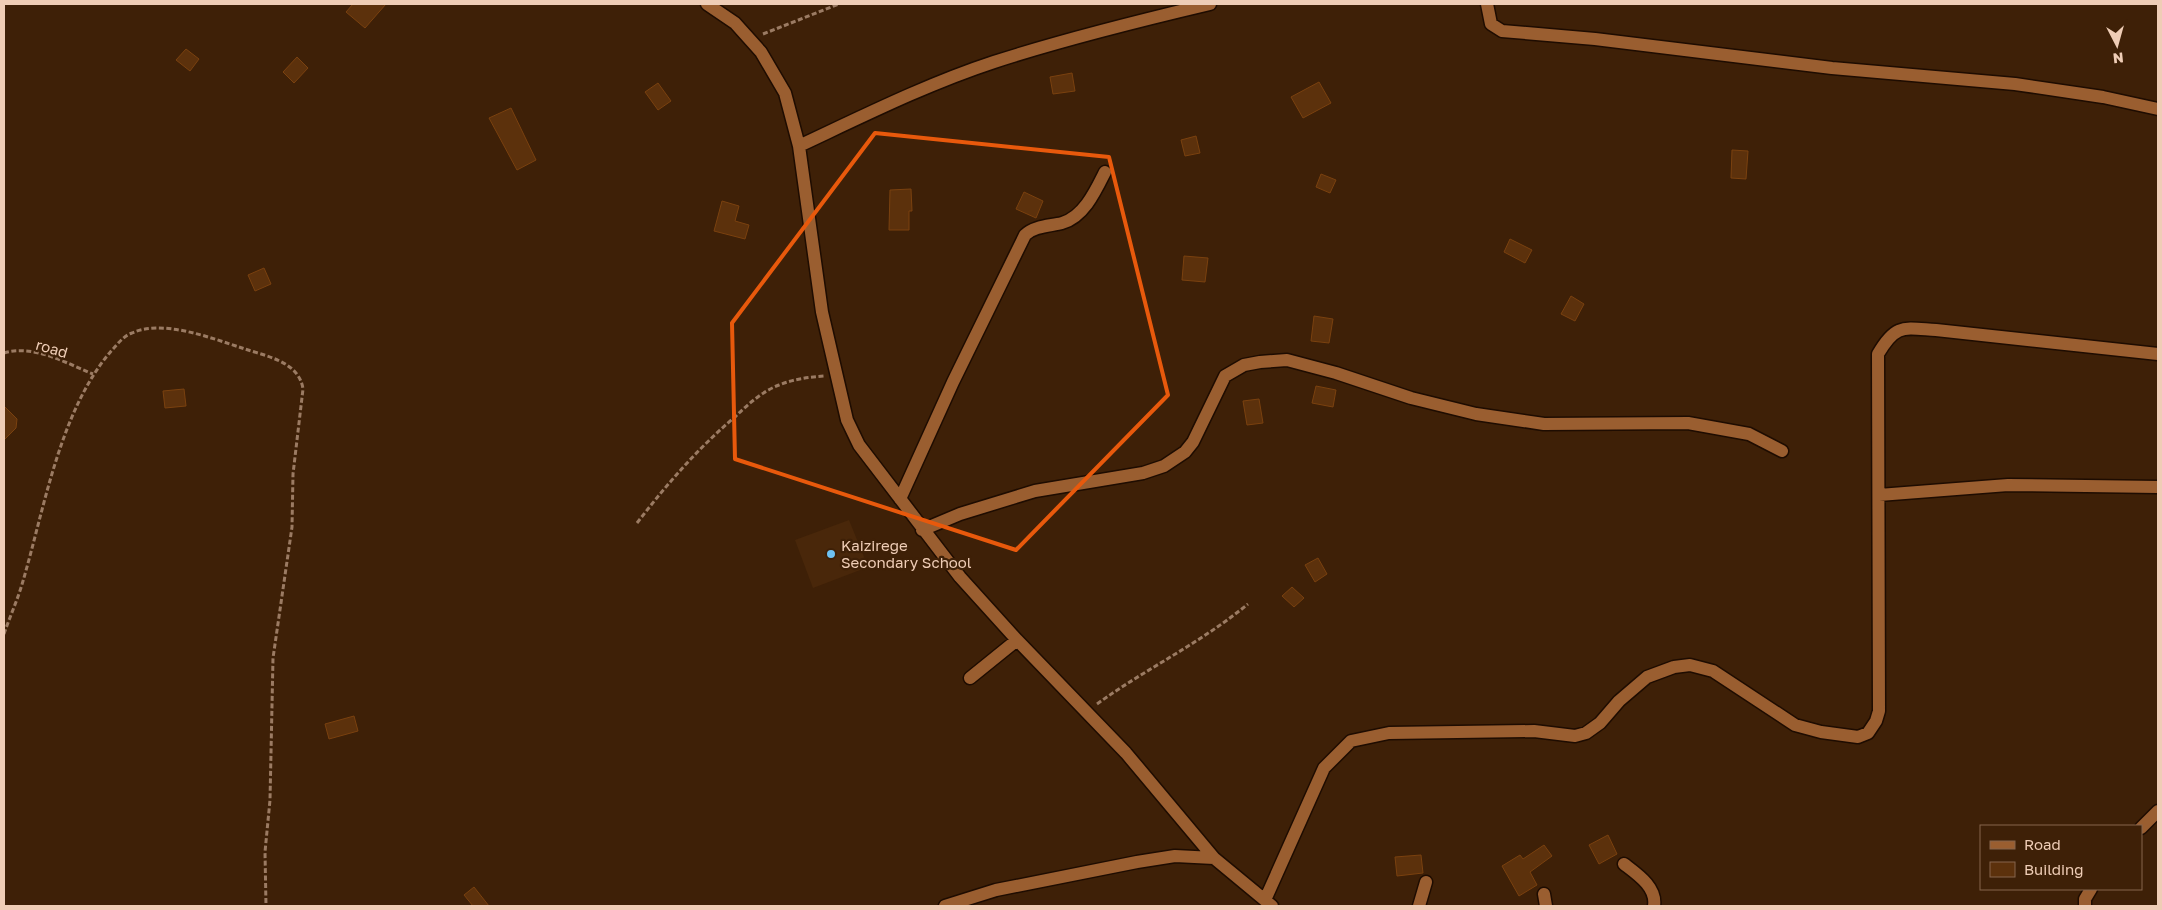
<svg xmlns="http://www.w3.org/2000/svg" width="2162" height="910" viewBox="0 0 2162 910" font-family="'Golos Text',sans-serif">
  <style>
    .built { fill: #49270a }
    .building { fill: #5c310c; stroke: #7a410f }
    .lines { fill: none; stroke-linecap: round; stroke-linejoin: round }
    .minor-casing { stroke: #1e0c01; stroke-width: 15 }
    .path { stroke: #9b7b63; stroke-width: 3; stroke-dasharray: 5 2.5; stroke-linecap: butt }
    .minor { stroke: #9a5e30; stroke-width: 12 }
    .marked { fill: none; stroke: #e8590c; stroke-width: 4; stroke-linejoin: round }
    .poi-dot { fill: #6ec2f3; stroke: #3e2007; stroke-width: 2 }
    .labels { text-anchor: middle; dominant-baseline: central; stroke-width: 4.5; stroke-linejoin: round; paint-order: stroke }
    .street-label { font-size: 15px; fill: #efcdb6; stroke: #3e2007 }
    .poi-label { font-size: 15px; fill: #efcdb6; stroke: #3e2007; text-anchor: start }
  </style>
  <rect width="100%" height="100%" fill="#3e2007"/>
  <path class="built" d="M849 520 868 567 813 588 795 540Z"/>
  <path class="building" d="M353 4H386L365 28 346 12Z
    M186 49 199 59 190 71 176 60Z
    M297 57 308 68 294 83 283 72Z
    M1072 73 1075 91 1053 94 1050 77Z
    M1319 82 1331 103 1303 118 1291 97Z
    M658 83 671 101 658 110 645 92Z
    M511 108 536 160 517 170 489 118Z
    M1196 136 1200 153 1185 156 1181 140Z
    M1732 150 1748 151 1746 179 1731 178Z
    M1321 174 1336 180 1330 193 1316 187Z
    M911 189 912 211H909V230H889L890 190Z
    M1024 192 1043 201 1036 218 1016 209Z
    M722 201 739 206 735 221 749 225 745 239 714 231Z
    M1510 239 1532 250 1525 263 1504 252Z
    M1184 256 1208 258 1205 282 1182 280Z
    M264 268 271 284 255 291 248 275Z
    M1571 296 1584 304 1575 321 1561 314Z
    M1314 316 1333 319 1329 343 1311 341Z
    M1316 386 1336 390 1333 407 1312 403Z
    M184 389 186 406 165 408 163 391Z
    M1259 399 1263 423 1247 425 1243 401Z
    M4 406 17 419 16 428 4 440Z
    M1318 558 1327 574 1315 582 1305 565Z
    M1292 587 1304 598 1294 607 1282 596Z
    M354 716 358 731 329 739 325 724Z
    M1608 835 1617 854 1599 864 1589 845Z
    M1544 845 1552 856 1530 872 1537 885 1519 896 1502 866 1520 855 1523 859Z
    M1421 855 1423 873 1397 876 1395 857Z
    M474 887 489 906H473L464 895Z"/>
  <g class="lines">
    <defs>
      <path id="minor" d="M707 4 735 23 761 52 785 93 799 146 822 312 847 420 859 445 960 577 1017 640 1126 753 1214 858 1272 906
        M1487 4 1491 24 1502 31 1595 39 1832 68 2015 84 2103 97 2158 109
        M799 146C863 116 927 84 994 62 1065 39 1138 21 1210 4
        M1879 495 2008 485 2158 487
        M900 499 953 382 1025 235C1034 226 1050 226 1062 223 1084 217 1096 190 1105 172
        M922 530 960 514 1035 491 1143 473 1164 466 1185 452 1193 442 1225 376 1244 365 1260 362 1287 360 1336 373 1411 398 1476 414 1544 424 1688 423 1749 434 1782 451
        M970 678 1017 640
        M2141 828 2158 811
        M1624 864C1637 874 1657 887 1654 906
        M1544 894 1546 906
        M1265 900 1324 768 1351 741 1389 733 1534 731 1575 736 1586 733 1600 723 1619 701 1647 677 1674 667 1690 665 1713 671 1795 725 1821 732 1858 737 1868 733 1876 721 1879 711 1878 354C1896 323 1904 328 1936 330L2158 354
        M945 906 996 890 1137 862 1175 856 1214 858
        M1419 906 1426 882
        M2085 906V899L2091 889"/>
    </defs>
    <use href="#minor" class="minor-casing"/>
    <path class="path" d="M763 34 839 4
      M4 353C33 344 66 363 93 374
      M637 523C667 484 698 448 736 416 748 404 763 391 779 385 794 379 809 377 825 376
      M4 634C10 616 18 599 23 581 45 506 60 410 112 350 118 344 123 336 132 333 163 319 211 338 242 348 265 356 299 361 303 389L293 474 292 527 273 658 270 800 265 852 266 906
      M1097 704C1147 668 1199 644 1248 604"/>
    <use href="#minor" class="minor"/>
  </g>
  <path class="marked" d="M875 133 1109 157 1168 395 1016 550 735 459 732 323Z"/>
  <circle class="poi-dot" cx="831" cy="554" r="5"/>
  <g class="labels">
    <g class="street-label">
      <text transform="translate(52 348) rotate(16)">road</text>
    </g>
    <g class="poi-label">
      <text x="841" y="545">Kaizirege<tspan x="841" dy="17">Secondary School</tspan></text>
    </g>
  </g>
  <rect width="2162" height="910" fill="none" stroke="#efcdb6" stroke-width="10"/>
  <rect x="1980" y="825" width="162" height="65" fill="#3e2007" stroke="#85654d"/>
  <rect x="1990" y="841" width="25" height="8" fill="#9a5e30" stroke="#85654d"/>
  <text x="2024" y="850" font-size="15" fill="#efcdb6">Road</text>
  <rect x="1990" y="862" width="25" height="15" fill="#5c310c" stroke="#85654d"/>
  <text x="2024" y="875" font-size="15" fill="#efcdb6">Building</text>
  <g transform="translate(2117 45) rotate(174)" stroke="#3e2007" stroke-width="4" paint-order="stroke">
  <path d="M0-4L9 19L0 12L-9 19Z" fill="#efcdb6"/>
  <text y="-8" font-size="14" font-weight="bold" text-anchor="middle" fill="#efcdb6">N</text>
  </g>
</svg>
